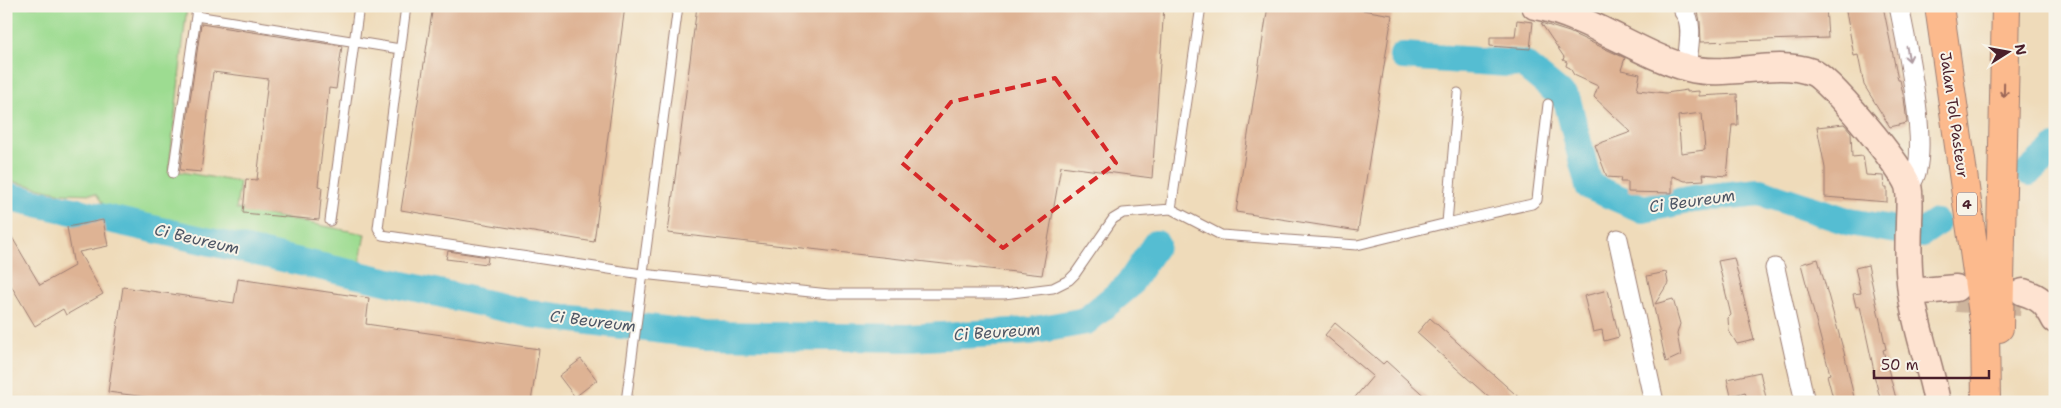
<svg xmlns="http://www.w3.org/2000/svg" width="2061" height="408" viewBox="0 0 2061 408" font-family="'Shantell Sans',sans-serif">
  <style>
    .green { fill: #9ddc91; stroke: #747e5e }
    .lines { fill: none; stroke-linecap: round; stroke-linejoin: round }
    .river { stroke: #55bdd2; stroke-width: 28 }
    .building { fill: #deb394; fill-rule: evenodd }
    .secondary-tunnel { stroke: #ceb59d; stroke-width: 26; stroke-dasharray: 26 13; stroke-linecap: butt }
    .service-casing { stroke: #9c7d72; stroke-width: 11 }
    .minor-casing { stroke: #9c7d72; stroke-width: 21 }
    .secondary-casing { stroke: #9c7d72; stroke-width: 29 }
    .motorway-casing { stroke: #9c7d72; stroke-width: 30 }
    .service { stroke: #fff; stroke-width: 9 }
    .minor { stroke: #fff; stroke-width: 19 }
    .secondary { stroke: #fee3d1; stroke-width: 26 }
    .motorway { stroke: #fcba8d; stroke-width: 28 }
    .oneway { stroke: #ae9aa0 }
    .oneway2 { stroke: #9a6557 }
    .marked { fill: none; stroke: #d62828; stroke-width: 4; stroke-dasharray: 10 6; stroke-linejoin: round }
    .labels { text-anchor: middle; dominant-baseline: central; stroke-width: 4; stroke-linejoin: round; paint-order: stroke }
    .shield { fill: #f7f3e8; stroke: #7e5f64; stroke-width: 1 }
    .shield-label { font-size: 14px; font-weight: bold; fill: #4a1f2b }
    .street-label { font-size: 15px; fill: #4a1f2b; stroke: #f7f3e8 }
    .water-label { font-size: 16px; font-style: italic; fill: #4e5665; stroke: #f7f3e8 }
  </style>
  <rect width="100%" height="100%" fill="#f7f3e8"/>
  <filter id="ink" filterUnits="userSpaceOnUse"><feTurbulence type="fractalNoise" baseFrequency=".02" numOctaves="2"/><feDisplacementMap in="SourceGraphic" scale="10" xChannelSelector="R" yChannelSelector="G"/><feConvolveMatrix kernelMatrix="1 2 1 2 8 2 1 2 1" color-interpolation-filters="sRGB"/></filter>
  <filter id="wash" filterUnits="userSpaceOnUse"><feTurbulence type="fractalNoise" baseFrequency=".0096" numOctaves="4" result="noise"/><feDisplacementMap in="SourceGraphic" scale="20" xChannelSelector="R" yChannelSelector="G"/><feGaussianBlur stdDeviation="1.12" result="paint"/><feColorMatrix in="noise" values="0 0 0 0 0 0 0 0 0 0 0 0 0 0 0 0 0 1.4 0 .05"/><feComposite in="paint" operator="in"/></filter>
  <g filter="url(#wash)">
    <rect width="100%" height="100%" fill="#efdbba"/>
    <path class="green" d="M6 6H187L169 170 240 182 236 209 365 234 359 266 404 276 403 281 256 258 221 245 186 246 156 234 105 207 96 194 62 193 6 180Z"/>
    <g class="lines">
      <path class="river" d="M1403 56 1523 64 1567 100 1589 186 1643 209 1693 199 1760 192 1850 222 1920 234 1936 223
        M2029 172 2055 149
        M6 196 532 314 705 335 908 338 1030 331 1086 321 1128 286 1156 244"/>
    </g>
    <g id="blocks">
      <path class="building" d="M433 6H625L594 242 401 210Z
        M697 6H1164L1152 178 1061 166 1042 275 668 233Z
        M1268 6H1339L1392 15 1358 231 1236 212Z
        M1697 6H1826L1828 38 1701 42 1700 22Z
        M1845 6H1883L1898 80H1900L1904 98 1907 123 1890 127 1864 85 1858 55 1854 56Z
        M1517 20 1533 22 1530 49 1490 46V37H1515Z
        M1541 23 1569 32 1625 58 1621 70 1640 74 1637 90 1666 93 1687 90V92L1699 91V96L1737 94 1738 125H1732L1727 176 1703 174 1704 180 1685 181 1672 176V193L1628 192V182H1620L1621 178 1607 177 1595 145 1631 132 1594 97 1598 86 1574 75 1570 68 1566 66 1567 62 1563 60 1564 57ZM1702 113 1705 150 1681 153 1678 116Z
        M201 24 342 46 336 89 329 88 318 186 322 187 319 220 243 213 246 179 257 180 268 79 213 72 201 172 180 170Z
        M1844 124 1851 132 1852 157 1863 156 1866 175 1883 176 1884 188H1887V202L1825 197V168L1817 127Z
        M103 220 108 246 79 252 103 294 66 315 63 309 35 326 6 277V227L40 285 74 266 67 227Z
        M448 251 488 257 487 264 446 259Z
        M1734 258 1754 340 1737 344 1729 331 1728 318 1731 315 1718 261Z
        M1818 259 1844 352 1855 402H1834L1827 375 1830 374 1801 264Z
        M1868 265 1886 349 1883 350 1897 402H1881L1873 371H1874L1860 306 1856 307 1853 294 1861 293 1855 268Z
        M1666 272 1668 283 1655 304 1673 299 1680 324 1677 334 1681 355 1666 362 1647 276Z
        M238 279 369 298 366 324 539 349 531 402H183L108 392 123 287 234 303Z
        M1608 290 1619 337 1604 341 1602 330 1593 332 1584 296Z
        M1430 318 1524 402H1494L1417 333Z
        M1335 323 1383 364 1386 361 1431 402H1351L1373 376 1325 335Z
        M581 359 597 380 575 397 559 376Z
        M1760 372 1767 402H1748L1745 392 1731 396 1727 379Z"/>
    </g>
  </g>
  <g filter="url(#ink)">
    <use href="#blocks" fill-opacity="0" stroke="#9c7d72" stroke-width="1"/>
    <g class="lines">
      <path class="secondary-tunnel" d="M1956 299 2022 303"/>
      <defs>
        <path id="service" d="M197 6 196 16 400 49
          M406 6 378 228 382 235 642 274 829 294H1004L1053 288 1069 280 1075 274 1113 219 1123 213 1171 209 1201 6
          M173 173 196 16
          M1171 209 1221 235 1357 245 1447 223 1458 93
          M330 221 359 6
          M1447 223 1532 204 1537 200 1548 104
          M626 402 678 6"/>
        <path id="minor" d="M1684 6V12C1695 24 1687 52 1687 67
          M1899 6C1905 38 1935 167 1908 186
          M1618 239 1654 402
          M1775 268 1805 402"/>
        <path id="secondary" d="M1535 6C1590 16 1635 53 1688 68 1728 79 1773 58 1812 72 1829 78 1902 167 1908 186 1911 197 1909 213 1909 224 1908 247 1908 269 1911 292 1916 329 1930 365 1937 402
          M1911 292 1956 288
          M2023 292C2040 297 2047 304 2055 320"/>
        <path id="motorway" d="M1939 6 1985 328 1986 402
          M1999 328 2006 6"/>
      </defs>
      <use href="#service" class="service-casing"/>
      <use href="#minor" class="minor-casing"/>
      <use href="#secondary" class="secondary-casing"/>
      <use href="#motorway" class="motorway-casing"/>
      <use href="#service" class="service"/>
      <use href="#minor" class="minor"/>
      <use href="#secondary" class="secondary"/>
      <use href="#motorway" class="motorway"/>
    </g>
    <defs><path id="oneway-shaft" d="M-6 0H5M1.5-3L5.5 0L1.5 3" fill="none" stroke-width="1.6" stroke-linecap="round" stroke-linejoin="round" transform="scale(1.25)"/></defs>
    <use class="oneway" href="#oneway-shaft" transform="translate(1908 54) rotate(79)"/>
    <use class="oneway2" href="#oneway-shaft" transform="translate(2004 90) rotate(91)"/>
  </g>
  <path class="marked" d="M1055 78 1116 163 1003 248 902 163 951 102Z"/>
  <g class="labels">
    <rect class="shield" x="1957" y="192.5" width="20" height="23" rx="4"/>
    <g class="shield-label">
      <text x="1967" y="204">4</text>
    </g>
    <g class="street-label">
      <text transform="translate(1954 115) rotate(82)">Jalan Tol Pasteur</text>
    </g>
    <g class="water-label">
      <text transform="translate(1692 201) rotate(-8)">Ci Beureum</text>
      <text transform="translate(197 239) rotate(13)">Ci Beureum</text>
      <text transform="translate(593 321) rotate(7)">Ci Beureum</text>
      <text transform="translate(997 332) rotate(-4)">Ci Beureum</text>
    </g>
  </g>
  <rect width="2061" height="408" fill="none" stroke="#f7f3e8" stroke-width="25"/>
  <g transform="translate(2008 52) rotate(79)" stroke="#f7f3e8" stroke-width="4" paint-order="stroke">
  <path d="M0-4L9 19L0 12L-9 19Z" fill="#4a1f2b"/>
  <text y="-8" font-size="14" font-weight="bold" text-anchor="middle" fill="#4a1f2b">N</text>
  </g>
  <path d="M1874 370v8h115v-8" fill="none" stroke="#4a1f2b" stroke-width="2.5"/>
  <text x="1881" y="370" font-size="15" fill="#4a1f2b" stroke="#f7f3e8" stroke-width="4" paint-order="stroke">50 m</text>
</svg>
